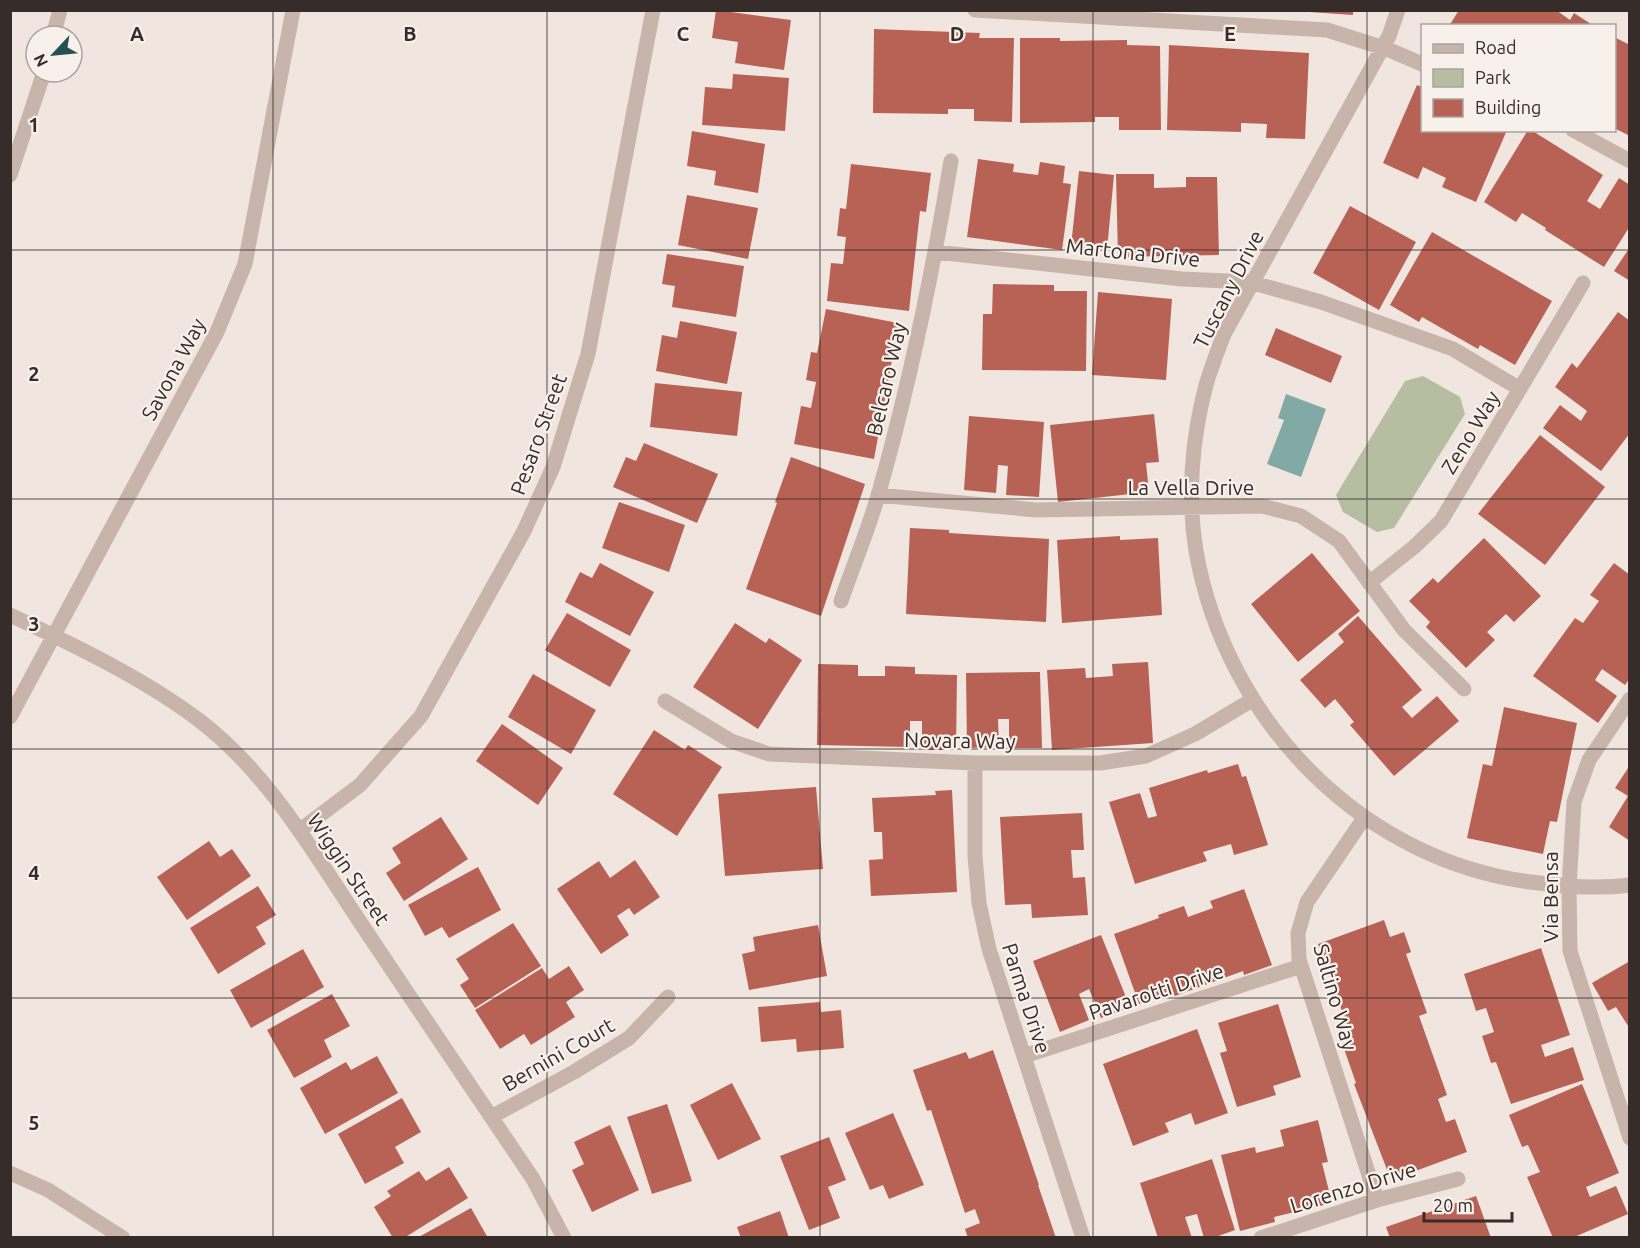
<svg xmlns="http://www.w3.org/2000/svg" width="1640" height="1248" viewBox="0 0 1640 1248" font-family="Ubuntu,sans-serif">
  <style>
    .green { fill: #b7bda0 }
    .water { fill: #81aaa7 }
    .building { fill: #b86255 }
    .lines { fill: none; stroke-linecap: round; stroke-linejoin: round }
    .minor { stroke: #c7b5ac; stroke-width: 15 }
    .grid { fill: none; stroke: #362c2a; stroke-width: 1.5; stroke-opacity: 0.55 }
    .labels { text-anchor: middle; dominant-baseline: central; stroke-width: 4.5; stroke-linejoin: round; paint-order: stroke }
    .street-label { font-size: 21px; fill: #362c2a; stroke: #f8f0eb }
    .grid-label { font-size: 20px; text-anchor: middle; font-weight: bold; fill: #362c2a; stroke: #f8f0eb; stroke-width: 4.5; stroke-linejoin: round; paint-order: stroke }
  </style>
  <rect width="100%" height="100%" fill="#f0e6df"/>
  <path class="green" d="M1423 376 1460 397 1465 414 1394 528 1377 532 1343 512 1336 495 1405 381Z"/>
  <path class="water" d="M1286 394 1326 409 1301 477 1267 464 1284 420 1278 418Z"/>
  <path class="building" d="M716 10 791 20 784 70 735 63 738 42 712 38Z
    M1309 10H1353V15L1309 12Z
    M1459 10H1556L1570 20 1574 13 1594 26H1449Z
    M874 29 980 33 979 38H1014L1012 122 974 121V109H948V114L873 113Z
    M1614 37 1630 45V136L1614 128Z
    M1020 38H1060V41L1127 40V45L1160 46 1161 130H1119V117H1095V122L1020 123Z
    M1169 45 1309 53 1305 139 1266 138 1267 124 1241 123V132L1167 130Z
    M733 74 789 78 785 131 702 125 705 87 732 89Z
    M1417 85 1422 87V130H1507L1476 202 1442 187 1446 178 1423 167 1418 179 1383 163Z
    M1528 130H1531L1603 175 1587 201 1600 209 1619 178 1630 185V226L1604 267 1545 230 1546 228 1522 213 1516 222 1484 202Z
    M692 131 765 144 758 193 714 185 716 171 687 166Z
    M978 159 1014 164 1013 172 1038 175 1040 162 1065 166 1063 183 1071 184 1062 250 967 237Z
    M851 164 931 173 926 212 920 211 909 311 827 301 831 263 843 264 846 237 837 236 840 208 846 209Z
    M1079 171 1114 175 1107 250 1071 246Z
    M1116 174H1154V188L1186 187V177H1217L1219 255 1118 257Z
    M687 195 758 208 748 259 678 245Z
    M1350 206 1416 242 1379 310 1313 273Z
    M1432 232 1552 301 1515 365 1480 345 1478 349 1422 317 1419 322 1390 305Z
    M1630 247V281L1614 271Z
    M667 254 744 266 736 317 672 307 675 286 662 284Z
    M993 284 1054 285V291H1087L1086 371 982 370 983 314H992Z
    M1098 292 1172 299 1166 380 1092 375Z
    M826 309 903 324 896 360H892L874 459 794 444 801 406 811 408 816 382 806 380 811 352 817 353Z
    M1618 312 1630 321V433L1601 471 1543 428 1560 405 1581 421 1587 411 1555 387 1572 363 1577 368Z
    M680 321 737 332 727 384 656 371 662 335 677 338Z
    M1276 328 1342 356 1331 383 1265 355Z
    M655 383 742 392 737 436 650 427Z
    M1154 414 1159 462 1146 463 1149 492 1058 502 1050 425Z
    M969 416 1044 422 1039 497 1006 495 1008 466 998 465 996 493 964 490Z
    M1540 435 1605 487 1545 565 1478 514Z
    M644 443 718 474 697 523 613 487 626 457 636 461Z
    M791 457 865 484 821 616 746 589 777 503 775 502Z
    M619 502 685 525 669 572 602 548Z
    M910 528 949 530V533L1049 539 1046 622 906 614Z
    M1120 536V540L1158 538 1162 615 1062 623 1057 540Z
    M1484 538 1541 596 1514 622 1506 614 1487 632 1495 640 1466 668 1426 627 1430 622 1409 601 1433 578 1438 583Z
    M1312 553 1360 611 1298 662 1251 604Z
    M600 563 654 592 630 636 565 602 580 572 592 578Z
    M1614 563 1630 575V678L1625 685 1602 669 1595 680 1617 696 1598 723 1533 676 1575 618 1583 623 1599 601 1590 595Z
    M567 613 631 650 610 687 545 650Z
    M1358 616 1422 690 1402 707 1412 718 1437 696 1459 721 1394 776 1350 725 1354 722 1335 699 1325 708 1300 680 1344 642 1338 634Z
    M735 623 766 643 769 638 802 660 758 729 693 687Z
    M1148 662 1153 743 1052 750 1047 670 1085 668 1086 678 1113 676 1112 664Z
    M818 664 858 665V676H885V666L915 667V674L957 675 956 750H922V721H910V747L817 745Z
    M1040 672 1042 748H1009V719H998L999 747 967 748 966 673Z
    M533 674 596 710 571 754 508 717Z
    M1504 707 1577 723 1557 822 1550 821 1543 854 1467 838 1483 764 1492 766Z
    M502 724 563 768 538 805 476 761Z
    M654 730 685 750 688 745 722 767 677 836 613 794Z
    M1238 764 1242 777 1246 776 1268 845 1234 855 1231 844 1203 852 1207 861 1135 884 1109 802 1140 793 1148 818 1157 816 1149 788 1207 770 1208 773Z
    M1630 765V841L1609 827 1628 796 1615 788Z
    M816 787 823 869 725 876 718 794Z
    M952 790 957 892 871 896 869 860 883 859 882 832H874L872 798 936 795 935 791Z
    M1082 813 1084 850H1071L1073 878 1085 877 1088 915 1032 918 1031 904 1005 905 1000 817Z
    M441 817 468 859 404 901 386 873 401 863 392 848Z
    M209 841 220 857 232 849 251 876 187 920 157 877Z
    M635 860 660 897 634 915 629 908 617 916 629 935 601 954 557 889 599 861 610 878Z
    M478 867 501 910 449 938 442 927 425 936 408 905Z
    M258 886 276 915 256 927 266 944 218 974 190 928Z
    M1244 889 1272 965 1244 975 1243 971 1175 996 1173 992 1139 1004 1114 934 1159 918 1158 915 1184 906 1188 917 1213 908 1210 901Z
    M1384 920 1390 937 1404 932 1411 952 1406 954 1427 1013 1419 1016 1447 1095 1438 1099 1446 1122 1455 1119 1467 1152 1391 1180 1354 1084 1356 1083 1342 1043 1352 1039 1318 944Z
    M513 923 541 966 475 1008 460 985 469 979 456 959Z
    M818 925 827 976 749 990 742 954 755 951 753 937Z
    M1101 935 1130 1007 1101 1018 1089 989 1079 994 1089 1020 1060 1032 1033 961Z
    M1541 948 1570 1035 1541 1045 1545 1057 1573 1047 1584 1080 1511 1104 1496 1062 1491 1063 1482 1036 1494 1032 1486 1008 1476 1011 1464 974Z
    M303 949 324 987 251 1028 230 990Z
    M1630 961V1029L1616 1007 1608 1011 1592 983Z
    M569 966 584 990 566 1002 575 1017 531 1045 524 1034 500 1049 475 1010 542 968 549 979Z
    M332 994 350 1026 324 1040 332 1057 294 1078 267 1030Z
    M820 1002 821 1012 841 1010 844 1048 797 1052 796 1039 761 1042 758 1007Z
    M1278 1004 1301 1077 1273 1086 1276 1095 1237 1107 1220 1053 1227 1051 1218 1023Z
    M1197 1029 1228 1113 1195 1125 1191 1113 1165 1123 1169 1132 1133 1146 1103 1064Z
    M993 1050 1039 1185H1038L1056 1238H968L965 1229 980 1223 975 1209 965 1213 931 1110 927 1111 913 1070 966 1052 969 1059Z
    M377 1056 398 1093 325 1134 300 1088 346 1062 351 1070Z
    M732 1083 761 1139 718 1160 690 1105Z
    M1582 1084 1619 1173 1586 1187 1590 1197 1616 1186 1628 1214 1572 1238H1553L1527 1177 1540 1172 1528 1145 1522 1147 1509 1115Z
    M402 1098 421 1132 395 1147 404 1163 365 1184 338 1134Z
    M667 1104 692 1181 652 1194 627 1117Z
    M893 1113 924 1185 889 1199 883 1185 870 1190 845 1133Z
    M1318 1120 1328 1162 1322 1163 1332 1203 1274 1217 1275 1222 1240 1231 1221 1155 1255 1147 1256 1153 1284 1146 1280 1130Z
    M610 1125 639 1190 592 1212 572 1170 584 1164 574 1142Z
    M829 1137 846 1180 828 1187 840 1218 809 1230 780 1156Z
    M1212 1159 1235 1230 1213 1238H1204L1197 1214 1185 1217 1192 1238H1158L1140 1183Z
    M449 1167 468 1198 404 1238H393L374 1207 391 1196 387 1191 419 1171 426 1181Z
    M1476 1196 1491 1238H1390L1386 1227Z
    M471 1208 488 1238H417Z
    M780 1211 789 1238H741L737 1227Z"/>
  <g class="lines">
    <path class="minor" d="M975 10 1327 30 1387 49 1422 64
      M1398 10 1389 36 1224 334C1218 350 1211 368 1206 385 1192 438 1187 497 1196 551 1226 722 1364 864 1539 883 1569 887 1600 889 1630 885
      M53 36 60 10
      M1573 130 1630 161
      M10 175 44 72
      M936 252 1182 279 1250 282 1321 302 1453 349 1520 389
      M878 495 1036 510 1262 506 1301 516 1339 541 1404 630 1464 689
      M1369 583 1414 547 1441 521 1583 283
      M841 601C854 563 871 524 881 485 911 378 933 270 951 161
      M10 615C74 645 145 679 200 721 268 773 312 850 358 919 416 1006 475 1093 533 1179L564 1238
      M1630 699 1589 760 1574 802 1569 887 1570 951 1630 1138
      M665 701 731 741 769 754 975 763H1100L1146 756 1195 734 1252 700
      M10 717 217 332 245 264 293 10
      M975 763V856L979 903 989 949 1083 1238
      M1364 818 1307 902 1298 933 1299 959 1377 1200
      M299 831 360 785 421 716 524 531 553 467 588 354 653 10
      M1024 1056 1301 966
      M491 1117 574 1072 629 1038 668 997
      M10 1173 48 1190 123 1238
      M1261 1238 1377 1200 1458 1179"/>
  </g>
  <path class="grid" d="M273 10V1238M547 10V1238M820 10V1238M1093 10V1238M1367 10V1238M10 250H1630M10 499H1630M10 749H1630M10 998H1630"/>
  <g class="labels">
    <g class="street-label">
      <text transform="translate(1133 252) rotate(6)">Martona Drive</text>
      <text transform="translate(1228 289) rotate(-63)">Tuscany Drive</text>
      <text transform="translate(173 369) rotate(-62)">Savona Way</text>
      <text transform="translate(886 379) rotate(-77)">Belcaro Way</text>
      <text transform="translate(1470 432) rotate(-59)">Zeno Way</text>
      <text transform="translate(538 434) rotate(-70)">Pesaro Street</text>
      <text x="1191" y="487">La Vella Drive</text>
      <text transform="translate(960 740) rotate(1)">Novara Way</text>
      <text transform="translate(349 869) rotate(56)">Wiggin Street</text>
      <text transform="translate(1550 897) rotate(-90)">Via Bensa</text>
      <text transform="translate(1156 991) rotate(-18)">Pavarotti Drive</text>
      <text transform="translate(1336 997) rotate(74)">Saltino Way</text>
      <text transform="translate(1027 998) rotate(72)">Parma Drive</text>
      <text transform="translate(558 1054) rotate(-30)">Bernini Court</text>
      <text transform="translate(1353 1187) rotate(-17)">Lorenzo Drive</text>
    </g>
  </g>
  <g class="grid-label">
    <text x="137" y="41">A</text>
    <text x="410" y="41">B</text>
    <text x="683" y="41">C</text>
    <text x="957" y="41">D</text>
    <text x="1230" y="41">E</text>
    <text x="34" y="132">1</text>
    <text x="34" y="381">2</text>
    <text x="34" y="631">3</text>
    <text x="34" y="880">4</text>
    <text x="34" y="1130">5</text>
  </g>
  <rect width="1640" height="1248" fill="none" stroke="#362c2a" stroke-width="24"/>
  <rect x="1421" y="24" width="195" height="108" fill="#f8f0eb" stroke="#aaa29e" stroke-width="1.5"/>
  <rect x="1433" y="44" width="30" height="9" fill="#c7b5ac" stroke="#aaa29e" stroke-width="1.5"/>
  <text x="1475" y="54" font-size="18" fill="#362c2a">Road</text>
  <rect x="1433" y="69" width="30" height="18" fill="#b7bda0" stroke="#aaa29e" stroke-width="1.5"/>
  <text x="1475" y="84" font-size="18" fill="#362c2a">Park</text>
  <rect x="1433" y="99" width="30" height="18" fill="#b86255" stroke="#aaa29e" stroke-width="1.5"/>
  <text x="1475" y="114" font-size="18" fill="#362c2a">Building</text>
  <g transform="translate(54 54) rotate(244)"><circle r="28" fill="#f8f0eb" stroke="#aaa29e" stroke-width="1.5"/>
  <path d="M0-4.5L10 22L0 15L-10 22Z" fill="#245250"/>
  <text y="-9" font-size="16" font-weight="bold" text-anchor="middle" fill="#362c2a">N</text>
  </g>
  <path d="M1424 1212v9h88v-9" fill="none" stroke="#362c2a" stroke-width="3"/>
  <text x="1433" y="1212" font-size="18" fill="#362c2a" stroke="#f8f0eb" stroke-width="4.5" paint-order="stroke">20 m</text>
</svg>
